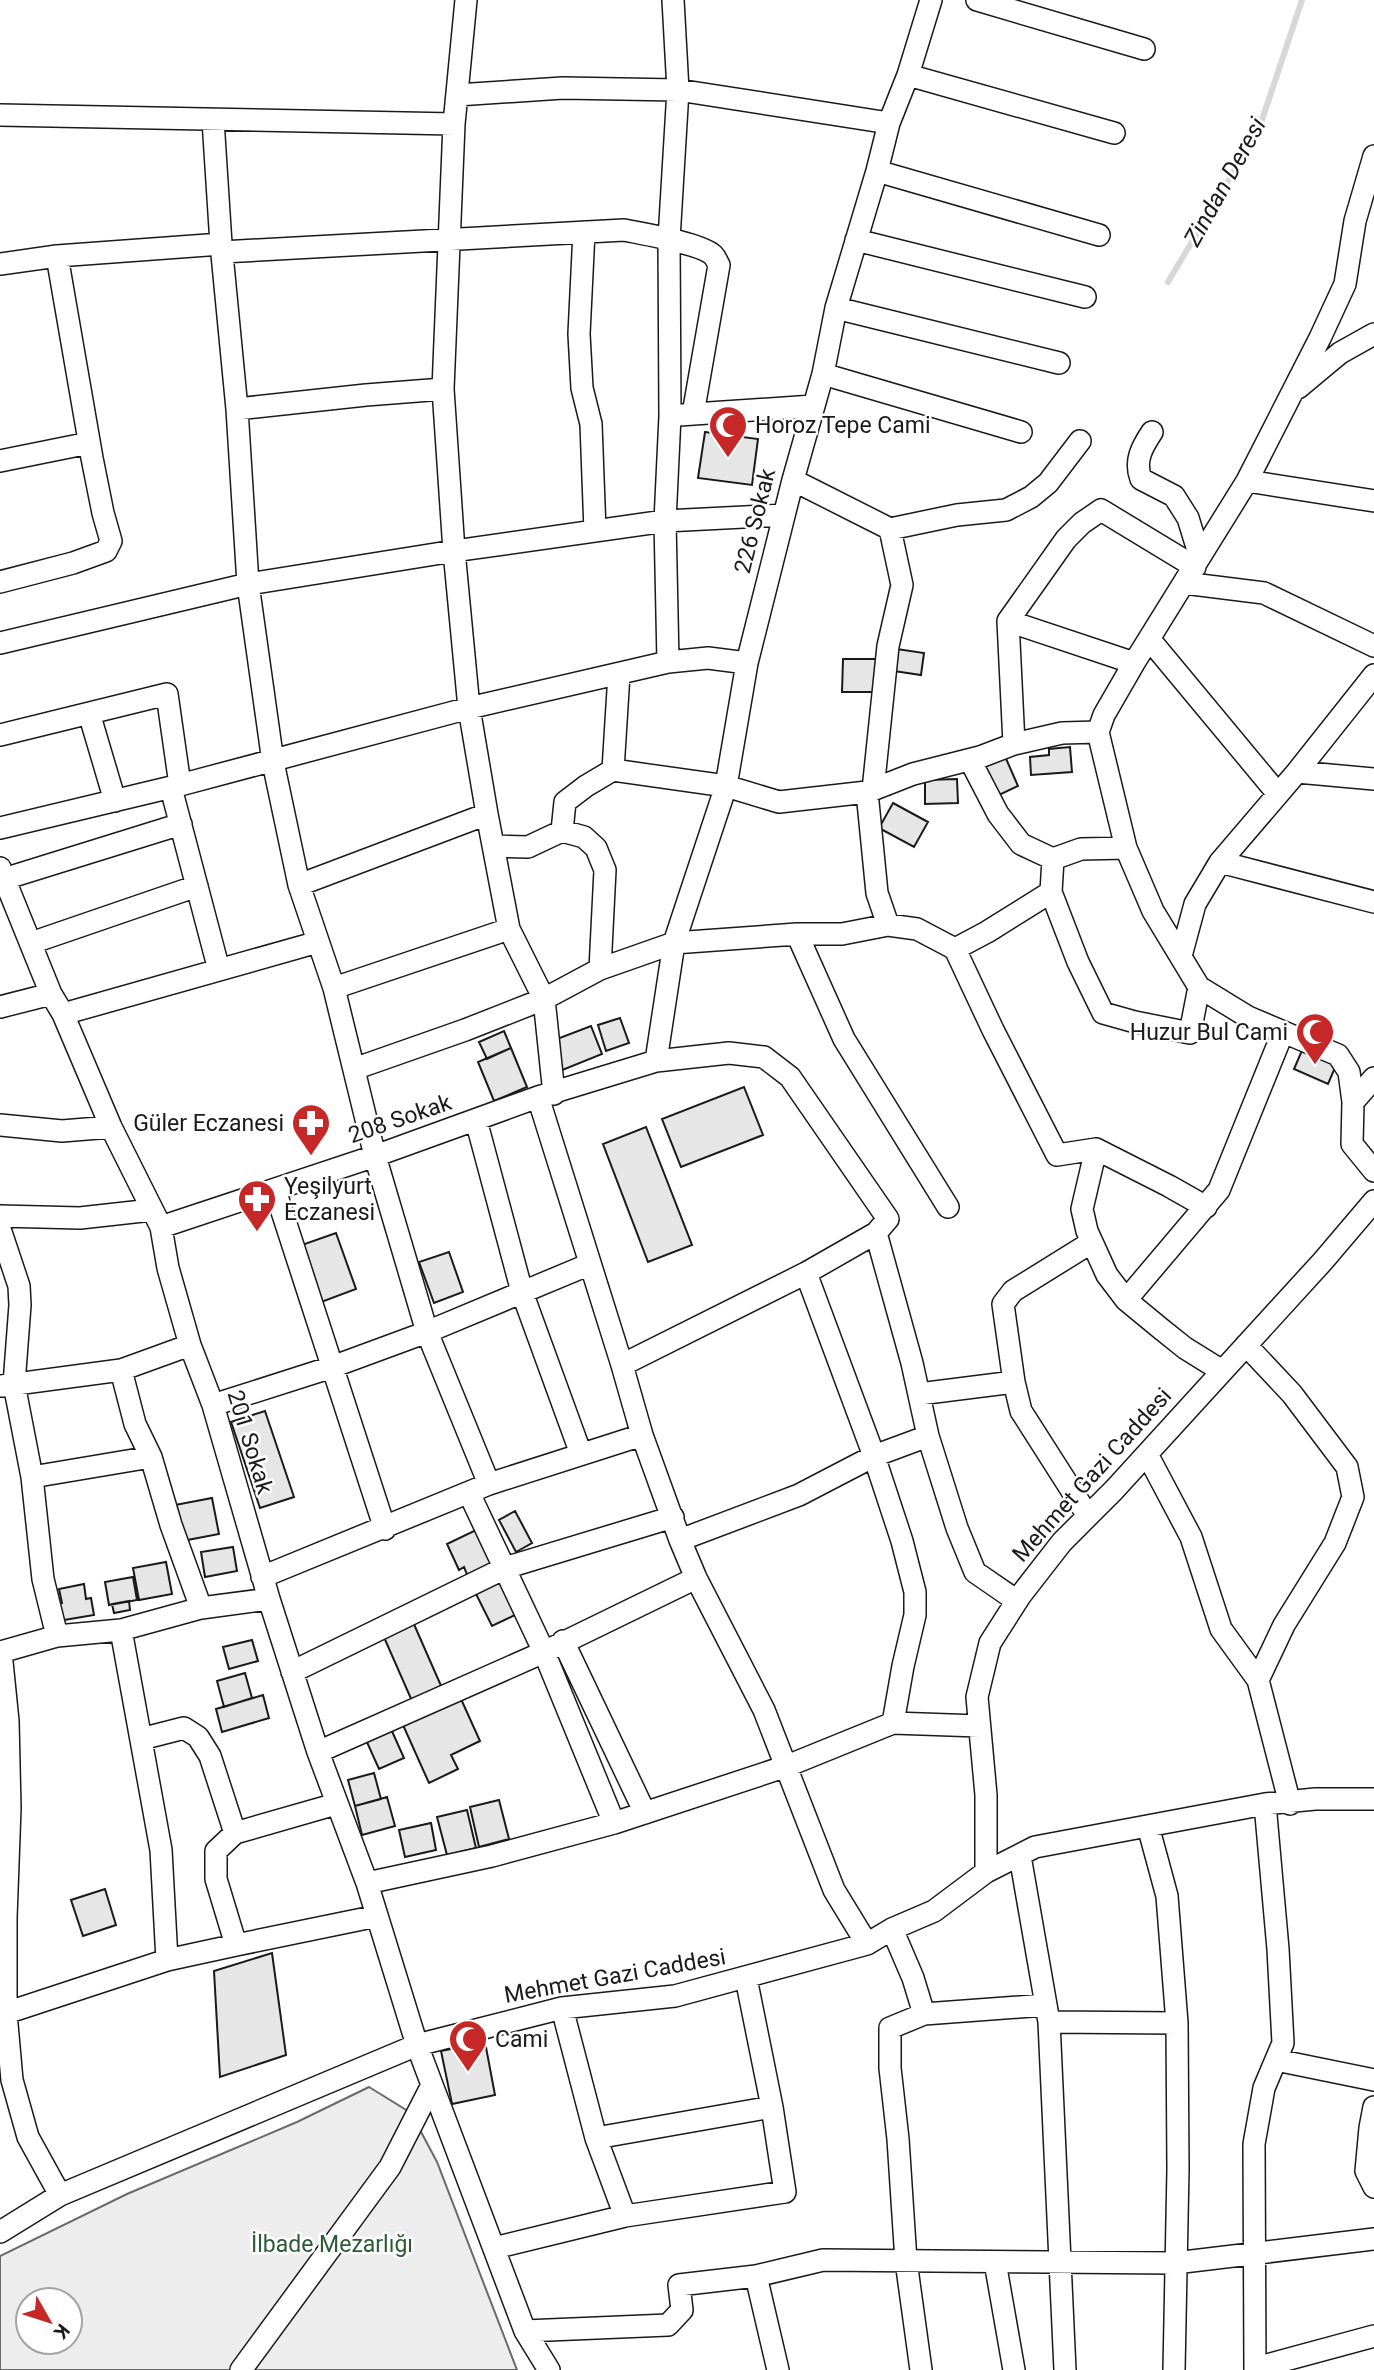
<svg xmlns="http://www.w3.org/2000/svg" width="1374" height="2370" viewBox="0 0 1374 2370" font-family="Roboto,sans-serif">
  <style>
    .built { fill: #ededed; stroke: #6a6a6a; stroke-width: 2; fill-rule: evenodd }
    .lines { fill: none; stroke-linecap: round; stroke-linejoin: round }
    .stream { stroke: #d7d7d7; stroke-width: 6 }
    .building { fill: #e6e6e6; stroke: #1a1a1a; stroke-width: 2 }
    .minor-casing { stroke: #1a1a1a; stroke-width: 24 }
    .minor { stroke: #fff; stroke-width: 21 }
    .labels { text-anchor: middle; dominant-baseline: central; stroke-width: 5; stroke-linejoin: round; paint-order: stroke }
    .poi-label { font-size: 23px; fill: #1a1a1a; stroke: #fff; text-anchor: start }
    .street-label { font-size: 23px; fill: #1a1a1a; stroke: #fff }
    .park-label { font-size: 23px; fill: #2b5a34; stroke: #fff }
    .water-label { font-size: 24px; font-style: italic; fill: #1a1a1a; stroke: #fff }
  </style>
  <rect width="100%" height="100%" fill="#fff"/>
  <path class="built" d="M369 2087 411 2113 437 2162 517 2370H0V2256L127 2194 297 2122ZM28 2300H70V2342H28Z"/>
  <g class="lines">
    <path class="stream" d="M1168 282 1259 129 1302 0"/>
  </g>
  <path class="building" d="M705 432 758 439 752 485 698 478Z
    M890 648 924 653 921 675 887 670Z
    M843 659H877V692H842Z
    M1070 747 1072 772 1031 775 1030 757 1049 755V749Z
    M1004 754 1018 786 999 795 984 763Z
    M957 779 958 803 925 804V780Z
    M893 803 928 822 914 847 879 828Z
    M620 1018 629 1043 606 1051 598 1025Z
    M591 1026 602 1054 560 1071 549 1042Z
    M504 1031 511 1048 487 1059 479 1042Z
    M511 1048 527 1087 494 1101 478 1062Z
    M1303 1048 1337 1063 1328 1084 1294 1069Z
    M744 1087 763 1135 681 1167 662 1119Z
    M646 1127 692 1245 648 1262 603 1144Z
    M336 1233 356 1289 316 1304 296 1247Z
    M449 1252 463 1292 434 1303 419 1262Z
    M265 1411 294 1497 260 1508 231 1422Z
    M212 1498 219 1534 182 1541 175 1505Z
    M515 1511 532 1543 516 1552 499 1520Z
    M476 1530 493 1564 468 1577 464 1567 459 1570 447 1544Z
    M233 1547 237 1571 205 1577 201 1552Z
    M166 1562 172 1594 139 1600 133 1568Z
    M133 1577 137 1600 109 1605 105 1582Z
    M501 1579 517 1614 492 1626 475 1592Z
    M84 1584 86 1599 91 1598 94 1615 58 1621 55 1604 62 1603 59 1589Z
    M129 1601 130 1610 114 1613 112 1604Z
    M413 1622 442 1688 412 1701 383 1635Z
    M252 1640 258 1661 229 1669 223 1647Z
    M245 1673 252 1698 224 1707 217 1681Z
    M263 1695 269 1718 222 1732 216 1709Z
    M461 1699 480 1741 451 1755 458 1769 429 1783 403 1725Z
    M391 1729 404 1758 379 1769 366 1740Z
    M374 1773 381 1799 355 1806 348 1780Z
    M387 1797 395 1826 362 1835 355 1806Z
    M499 1800 509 1839 479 1847 470 1807Z
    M467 1810 476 1848 447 1855 437 1817Z
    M431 1823 436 1850 405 1857 399 1830Z
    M105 1889 116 1925 83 1936 71 1900Z
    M272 1953 286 2055 220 2077 214 1971Z
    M485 2042 495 2095 452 2104 441 2051Z"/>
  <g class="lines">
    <defs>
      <path id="minor" d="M466 0 454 124 443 389 454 551 469 708 487 814 509 929 544 999 554 1094
        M977 0 1144 49
        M908 75 1114 133
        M457 95 563 88 678 90 889 123
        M0 115 454 124
        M213 120 221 244 237 409 248 584 273 762 299 885 334 988 375 1156 427 1332 489 1484
        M1374 156 1355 221 1345 284 1320 338 1247 481 1134 663 1104 715 1098 732 1126 848 1153 911 1199 987 1248 1017 1338 1055 1349 1072 1353 1102 1352 1144 1374 1171
        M877 171 1099 235
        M584 232 579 334 582 388 591 424 595 531
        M856 240 1085 297
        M222 252 624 230C644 234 699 243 713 255 716 258 717 262 719 265L693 414
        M0 264 57 256 221 244
        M836 308 1059 363
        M823 374 1021 432
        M1298 388 1340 353 1374 334
        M237 409 366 395 443 389
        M679 415 813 406
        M1152 432C1142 447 1134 461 1141 479L1174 496 1188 518 1200 557
        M0 461 89 443
        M793 480 890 529 957 515 1006 510 1031 497 1048 483 1080 441
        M1247 481 1374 501
        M0 582 73 563 106 551 111 541 103 513 92 458 57 256
        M1184 583 1264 593 1374 646
        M1008 621 1134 663
        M1150 640 1278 794
        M0 643 248 584 454 551 665 521 784 515
        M668 662 665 521 670 416 669 239 678 90 673 0
        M89 713 115 801
        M0 735 167 694 180 785
        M1014 744 1008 621 1066 539 1082 523 1101 510 1195 567
        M970 760 998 814 1021 844 1053 859
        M613 770 619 674
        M1297 772 1374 779
        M171 788 219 970
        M873 790 888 646 902 585 890 529
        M867 792 877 893 888 925
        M0 828 180 785 469 708 668 662 708 658 747 663
        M562 831 584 837 596 848 605 870 600 969
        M495 846 528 847 562 831 565 802 586 786 613 770 726 786 779 802 867 792 913 774 980 757 1014 744 1062 733 1098 732
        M1220 862 1374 902
        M0 868 51 994 63 1014 111 1127 161 1227 168 1268 190 1345 213 1405 269 1599 318 1752 367 1883 417 2045 525 2331 549 2370
        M4 879 181 824
        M299 885 487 814
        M1051 892 1078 962 1103 1013 1135 1022 1190 1033 1199 987
        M797 934 844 1039 948 1207
        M31 943 197 886
        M955 949 993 1030 1057 1155 1096 1149 1169 1186 1206 1207
        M1181 956 1195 904 1220 862 1297 772 1374 675
        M334 988 509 929
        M0 1007 51 994
        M63 1014 318 942
        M656 1061 674 943 726 786 747 663 793 480 823 374 836 308 877 171 889 123 908 75 931 0
        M354 1069 465 1030 544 999 600 969 674 943 797 934H842L888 925 917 929 955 949 987 932 1051 892 1053 859 1081 849 1126 848
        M538 1097 622 1365 642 1435 680 1540 696 1578 764 1710 834 1890 867 1944
        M1353 1102 1374 1078
        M476 1120 522 1292 581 1454
        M0 1125 62 1131 111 1127
        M1096 1149 1082 1209 1087 1231 1107 1275 1126 1300 1160 1328 1185 1348 1222 1371
        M275 1190 385 1529
        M0 1216 80 1218 152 1210
        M161 1227 375 1156 538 1097 656 1061 729 1053 764 1057 790 1077 888 1219 876 1233 806 1273 622 1365
        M0 1229 19 1286 20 1305 14 1384 32 1477
        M876 1233 912 1363 928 1436 957 1528 975 1572 1017 1601
        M806 1273 874 1456 902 1541 915 1592V1615L903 1666 893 1723
        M1126 1300 1219 1190 1283 1032
        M1246 1345 1292 1394 1347 1467 1353 1497 1335 1543 1284 1625 1258 1680
        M1 1386 121 1370 190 1345
        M919 1394 1014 1382
        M213 1405 332 1367 427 1332 590 1264
        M1147 1454 1191 1537 1221 1629 1258 1680 1290 1804
        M151 1457 171 1525 201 1608
        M469 1493 544 1652 614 1823
        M1088 1516 1021 1411 1014 1382 1003 1304 1013 1291 1092 1242
        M680 1540 799 1495 874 1456 928 1436
        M262 1577 489 1484 642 1435
        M57 1636 43 1579 32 1477 151 1457 135 1424 121 1370
        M563 1641 645 1813
        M292 1672 505 1568 673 1517
        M141 1739 184 1728 198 1737 210 1756 235 1833
        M318 1752 544 1652 696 1578
        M1148 1826 1167 1896 1177 2023 1178 2169 1174 2370
        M1020 1856 1049 2022 1065 2370
        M986 1872V1795L977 1697 990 1643 1020 1596 1062 1542 1114 1490 1323 1261 1374 1201
        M367 1883 492 1856 614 1823 787 1766 893 1723 979 1726
        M892 1929 913 1978 924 2014 890 2028V2068L898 2139 906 2261 921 2370
        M236 1945 377 1916
        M167 1960 236 1945 216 1879V1851L235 1833 336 1804
        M562 2008 596 2138 625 2216
        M6 2013 167 1960 161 1850 121 1630
        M924 2014 1046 2005
        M1049 2022 1177 2023
        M1276 2060 1374 2080
        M1374 2107 1370 2128 1366 2171 1374 2187
        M596 2138 772 2107
        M60 2195 28 2137 12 2080 6 2013V1918L10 1808 8 1721 1 1652 57 1636 121 1630 201 1608 269 1599
        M0 2232 60 2195 417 2045 562 2008 675 1996 867 1944 892 1929 934 1911 986 1872 1035 1847 1265 1804 1315 1799H1374
        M494 2248 625 2216 785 2192 772 2107 746 1978
        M995 2262 1014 2370
        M756 2276 778 2370
        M525 2331 668 2325 682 2310 679 2285 756 2276 823 2260 1175 2263 1374 2239
        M1256 2368 1374 2336
        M241 2370 390 2167 432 2085
        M1255 2370 1254 2144 1264 2088 1283 2043 1278 1949 1265 1804"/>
    </defs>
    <use href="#minor" class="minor-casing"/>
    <use href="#minor" class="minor"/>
  </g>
  <defs>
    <symbol id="mosque-pin" viewBox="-11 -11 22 30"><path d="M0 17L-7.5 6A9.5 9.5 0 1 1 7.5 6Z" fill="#c62828" stroke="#fff"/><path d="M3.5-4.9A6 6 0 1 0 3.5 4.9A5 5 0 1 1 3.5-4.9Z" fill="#fff"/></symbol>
    <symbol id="pharmacy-pin" viewBox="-11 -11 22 30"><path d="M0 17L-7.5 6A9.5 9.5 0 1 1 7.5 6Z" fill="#c62828" stroke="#fff"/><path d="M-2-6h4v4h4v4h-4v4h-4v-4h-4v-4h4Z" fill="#fff"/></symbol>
  </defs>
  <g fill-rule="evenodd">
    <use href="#mosque-pin" x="706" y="403" width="44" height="60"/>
    <use href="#mosque-pin" x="1293" y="1010" width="44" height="60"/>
    <use href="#pharmacy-pin" x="289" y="1101" width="44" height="60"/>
    <use href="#pharmacy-pin" x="235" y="1177" width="44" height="60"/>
    <use href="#mosque-pin" x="446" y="2017" width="44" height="60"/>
  </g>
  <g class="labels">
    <g class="poi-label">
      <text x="755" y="425">Horoz Tepe Cami</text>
      <text x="1288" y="1032" text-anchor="end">Huzur Bul Cami</text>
      <text x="284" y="1123" text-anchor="end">Güler Eczanesi</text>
      <text x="284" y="1186">Yeşilyurt<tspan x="284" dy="26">Eczanesi</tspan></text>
      <text x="495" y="2039">Cami</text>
    </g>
    <g class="street-label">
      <text transform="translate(755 521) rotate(-76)">226 Sokak</text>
      <text transform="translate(400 1119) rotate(-19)">208 Sokak</text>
      <text transform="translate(250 1442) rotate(73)">201 Sokak</text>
      <text transform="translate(1092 1475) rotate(-48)">Mehmet Gazi Caddesi</text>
      <text transform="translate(615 1976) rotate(-10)">Mehmet Gazi Caddesi</text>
    </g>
    <g class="park-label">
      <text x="332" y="2244">İlbade Mezarlığı</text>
    </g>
    <g class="water-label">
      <text transform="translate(1225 182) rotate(-61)">Zindan Deresi</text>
    </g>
  </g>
  <g transform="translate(49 2321) rotate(129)"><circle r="33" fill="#ffffff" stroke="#a3a3a3" stroke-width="2"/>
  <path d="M0-5L12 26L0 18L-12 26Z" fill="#c62828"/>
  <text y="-10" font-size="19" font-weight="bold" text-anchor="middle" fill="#1a1a1a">K</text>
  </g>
</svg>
